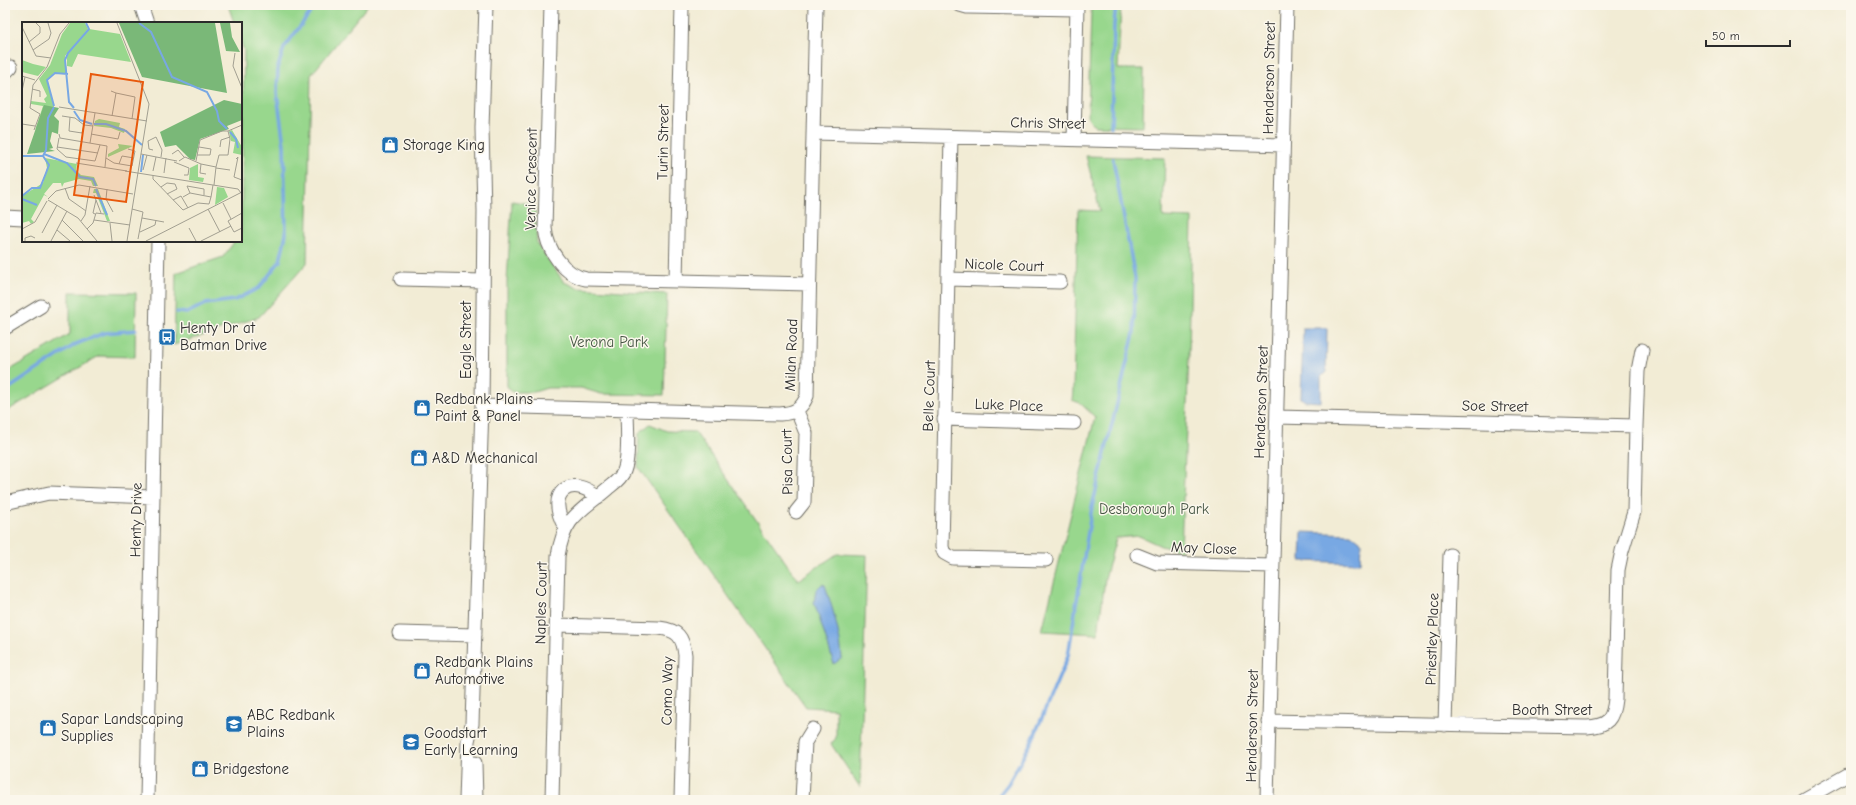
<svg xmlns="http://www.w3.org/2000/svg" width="1856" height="805" viewBox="0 0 1856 805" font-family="'Comic Neue',sans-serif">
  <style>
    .green { fill: #98d78d; stroke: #62815c }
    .water { fill: #78a8e3; stroke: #526a87 }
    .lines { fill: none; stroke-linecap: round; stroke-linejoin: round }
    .stream { stroke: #78a8e3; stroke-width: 3.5 }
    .minor-casing { stroke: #716f66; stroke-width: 15 }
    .minor { stroke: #fff; stroke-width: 13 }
    .labels { text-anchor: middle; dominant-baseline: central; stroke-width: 3; stroke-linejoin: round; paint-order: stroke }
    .street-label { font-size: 15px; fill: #2b2b2b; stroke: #fbf7ec }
    .poi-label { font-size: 15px; fill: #2b2b2b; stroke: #fbf7ec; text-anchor: start }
    .park-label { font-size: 15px; fill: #465644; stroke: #fbf7ec }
    .inset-river { fill: none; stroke: #78a8e3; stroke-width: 2 }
    .inset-road { fill: none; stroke: #a29f91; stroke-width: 1 }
    .view { fill: #e8590c; fill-opacity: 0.15; stroke: #e8590c; stroke-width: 2 }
    .inset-edge { fill: none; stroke: #2b2b2b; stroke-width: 2 }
  </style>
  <rect width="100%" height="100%" fill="#fbf7ec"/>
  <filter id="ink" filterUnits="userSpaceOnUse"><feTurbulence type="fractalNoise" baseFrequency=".025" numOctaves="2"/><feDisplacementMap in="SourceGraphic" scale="8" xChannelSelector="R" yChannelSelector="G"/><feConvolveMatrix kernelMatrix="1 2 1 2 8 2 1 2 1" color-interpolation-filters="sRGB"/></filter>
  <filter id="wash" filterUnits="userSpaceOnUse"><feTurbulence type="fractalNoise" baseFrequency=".012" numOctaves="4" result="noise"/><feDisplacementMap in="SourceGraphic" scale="16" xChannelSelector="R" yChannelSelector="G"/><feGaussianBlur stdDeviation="0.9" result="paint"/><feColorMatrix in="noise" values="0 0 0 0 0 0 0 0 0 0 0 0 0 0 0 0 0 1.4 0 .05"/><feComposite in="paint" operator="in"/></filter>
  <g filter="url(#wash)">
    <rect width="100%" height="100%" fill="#f2ecd5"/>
    <path class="green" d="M228 5H368L311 75 307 263 259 317 174 345 176 273 223 257 235 241H241L244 51 241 42V23H234Z
      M1093 5H1121L1118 69H1144L1143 127 1096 126 1091 123 1088 116 1091 10Z
      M1086 156 1165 158 1163 217 1192 218 1189 355 1181 551 1161 546 1139 536 1116 538 1105 579 1098 634 1042 631 1095 417 1080 403 1072 400 1073 390 1078 210 1100 211Z
      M512 201 535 205 537 244 564 282 578 288 667 294 664 395 601 394 581 388H547L534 392H512L507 386V281Z
      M70 292 136 293 135 357 99 356 5 412V373L70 334Z
      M650 424 667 431 695 432 798 580 837 554 867 555 860 787 831 744 836 738V709L806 707 638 467 639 433Z"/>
    <path class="water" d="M1303 328H1327L1326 372 1321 377V402L1305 401 1301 398Z
      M1302 532 1351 534 1361 542 1360 563 1301 561Z
      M822 584 825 585C833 610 840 632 842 658L834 664 814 602 816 590Z"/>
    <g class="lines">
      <path class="stream" d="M1111 127 1114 24 1116 5
        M177 312 187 313 205 304 235 300 259 288 280 261 286 234 284 145 277 93 278 67 284 48 316 5
        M5 391 76 344 104 333 136 330
        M995 800 1008 784 1032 741 1068 656 1092 507 1134 333 1135 278 1113 159"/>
    </g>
  </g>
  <g filter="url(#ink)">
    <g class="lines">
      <defs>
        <path id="minor" d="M141 5 147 23
          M551 5 545 228C547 250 564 275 586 279L809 284
          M960 5 967 7 1076 9
          M5 73 11 67
          M813 133 1283 145
          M951 137 942 547 944 553 953 558 1046 560
          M1074 140 1077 5
          M5 217 23 218
          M401 279 483 281
          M948 279 1060 282
          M676 281 682 5
          M5 328 41 306
          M482 406 780 414C794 413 801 410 807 396L816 5
          M1277 417 1636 426 1638 371 1642 350
          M944 419 1074 423
          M5 503 49 493 153 497
          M796 512 804 502 806 433 797 411
          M565 527C545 493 570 473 598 497
          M1137 555 1157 563 1272 566
          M557 625 659 628C678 630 683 637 685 655L681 800
          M399 633 475 635
          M1268 721 1587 727C1608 726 1613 719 1615 699L1618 570 1622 551 1634 512 1636 426
          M1445 725 1450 555
          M475 763 476 800
          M147 800 158 241
          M466 800 468 741 472 724 482 406 484 211 482 128 486 5
          M552 800 558 556C564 517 579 513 607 489 613 484 621 479 624 471 630 456 627 426 627 410
          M802 800 805 742 813 729
          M1267 800 1287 5
          M1803 800 1851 773"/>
      </defs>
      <use href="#minor" class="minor-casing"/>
      <use href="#minor" class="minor"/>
    </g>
  </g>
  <defs>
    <symbol id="shop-square" viewBox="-11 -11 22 22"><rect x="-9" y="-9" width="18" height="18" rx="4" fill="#1f6fb2" stroke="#fbf7ec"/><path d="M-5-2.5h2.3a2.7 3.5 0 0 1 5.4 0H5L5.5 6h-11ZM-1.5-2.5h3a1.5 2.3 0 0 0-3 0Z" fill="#fff"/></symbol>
    <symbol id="bus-square" viewBox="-11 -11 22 22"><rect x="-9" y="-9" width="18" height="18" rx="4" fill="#1f6fb2" stroke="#fbf7ec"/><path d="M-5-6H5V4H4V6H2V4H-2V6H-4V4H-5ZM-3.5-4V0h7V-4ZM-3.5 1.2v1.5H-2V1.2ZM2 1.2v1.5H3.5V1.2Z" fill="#fff"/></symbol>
    <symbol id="school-square" viewBox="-11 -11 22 22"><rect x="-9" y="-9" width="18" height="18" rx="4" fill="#1f6fb2" stroke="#fbf7ec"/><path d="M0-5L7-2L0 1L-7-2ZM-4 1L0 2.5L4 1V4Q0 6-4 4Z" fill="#fff"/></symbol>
  </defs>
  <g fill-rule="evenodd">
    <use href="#shop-square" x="380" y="135" width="20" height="20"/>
    <use href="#bus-square" x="157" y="327" width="20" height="20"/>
    <use href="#shop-square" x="412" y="398" width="20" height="20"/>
    <use href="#shop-square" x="409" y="448" width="20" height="20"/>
    <use href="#shop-square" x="412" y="661" width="20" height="20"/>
    <use href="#school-square" x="224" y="714" width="20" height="20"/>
    <use href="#shop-square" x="38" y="718" width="20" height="20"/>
    <use href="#school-square" x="401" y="732" width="20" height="20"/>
    <use href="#shop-square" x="190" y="759" width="20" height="20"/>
  </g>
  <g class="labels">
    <g class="street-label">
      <text transform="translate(1269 78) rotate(-89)">Henderson Street</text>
      <text transform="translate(1048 123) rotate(1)">Chris Street</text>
      <text transform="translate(663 142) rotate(-89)">Turin Street</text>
      <text transform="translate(531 179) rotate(-89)">Venice Crescent</text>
      <text transform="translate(1004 265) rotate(2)">Nicole Court</text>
      <text transform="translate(466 340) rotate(-90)">Eagle Street</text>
      <text transform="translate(791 355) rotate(-88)">Milan Road</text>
      <text transform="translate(929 396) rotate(-88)">Belle Court</text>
      <text transform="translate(1261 402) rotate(-88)">Henderson Street</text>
      <text transform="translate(1009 405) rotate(2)">Luke Place</text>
      <text transform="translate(1495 406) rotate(1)">Soe Street</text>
      <text transform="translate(787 462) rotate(-91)">Pisa Court</text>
      <text transform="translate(136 520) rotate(-89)">Henty Drive</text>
      <text transform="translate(1204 548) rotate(2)">May Close</text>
      <text transform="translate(541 603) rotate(-89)">Naples Court</text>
      <text transform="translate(1432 639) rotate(-88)">Priestley Place</text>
      <text transform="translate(667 691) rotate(-89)">Como Way</text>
      <text x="1552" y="710">Booth Street</text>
      <text transform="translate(1252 726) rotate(-89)">Henderson Street</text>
    </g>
    <g class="poi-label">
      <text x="403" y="145">Storage King</text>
      <text x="180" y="328">Henty Dr at<tspan x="180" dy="17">Batman Drive</tspan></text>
      <text x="435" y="399">Redbank Plains<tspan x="435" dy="17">Paint &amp; Panel</tspan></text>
      <text x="432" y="458">A&amp;D Mechanical</text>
      <text x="435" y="662">Redbank Plains<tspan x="435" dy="17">Automotive</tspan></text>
      <text x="247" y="715">ABC Redbank<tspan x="247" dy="17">Plains</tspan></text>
      <text x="61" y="719">Sapar Landscaping<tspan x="61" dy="17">Supplies</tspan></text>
      <text x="424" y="733">Goodstart<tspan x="424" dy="17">Early Learning</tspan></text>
      <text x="213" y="769">Bridgestone</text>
    </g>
    <g class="park-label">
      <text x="609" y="342">Verona Park</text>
      <text x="1154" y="509">Desborough Park</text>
    </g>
  </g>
  <g transform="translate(22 22)">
    <rect width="220" height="220" fill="#f2ecd5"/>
    <path d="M48 1H63L66 7 43 34 45 51H32L25 58 32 85 28 94 13 108 21 84 9 82V79L24 81 22 77 25 74 17 57 28 43 40 12ZM67 7 98 12 109 40 56 32 50 45 45 44V33ZM0 38 11 42 24 45 16 54 0 50ZM77 97 98 101 97 105 103 107 102 111 89 106 72 104 73 99ZM210 108 220 125V133L211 131 213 120 209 119 207 109ZM96 122 111 124 86 135V132L97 126ZM23 136 55 142 54 148 59 153 72 155 76 164H71L69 159 57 157 42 161 40 165 39 161H31L22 172 26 175 22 173 9 197 12 200 9 202 7 199 0 201V174L21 161 25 146ZM176 142V155L182 156 181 160 167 158 168 146ZM195 165 202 166 206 175 193 183ZM72 167H76L88 199H85L74 171H71Z" fill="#98d78d"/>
    <path d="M97 1H193L205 71 120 55ZM198 1H208L210 15 218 30 204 29ZM202 78 220 82V98L205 104 207 107 178 117 173 138 168 137 154 123 143 125 138 110ZM22 83 37 86 32 94 37 99 36 112 30 110 28 119 31 126 27 127 33 129 5 132Z" fill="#7ab878"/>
    <path class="inset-river" d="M117 1 129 10 150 55 185 70 195 89 197 99 205 107M32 84 25 58 33 51 46 52M52 86 47 80 43 38 46 31 67 7 64 1M52 89 58 98 70 102M72 102H84L104 109 120 123M208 110 214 117 216 126M22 132 45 141 58 155 71 157 74 164M0 134H21M119 150 121 133M74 167 85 193M0 174 10 166H18L24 151 27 143 21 134 24 128 26 96 32 85M0 177 15 183"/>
    <path class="inset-road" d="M95 1 127 82 114 163M0 5 14 34 29 36M7 20 18 11V5L14 1M11 28 27 17 29 11 26 1M213 31 211 44 220 66M0 54 13 58M10 67 18 69V75M0 69 3 55M89 69 94 71 90 94M94 71 113 75 110 97M37 85 125 99M40 94 53 96 62 103 71 104M48 95 47 109 60 111 62 103M0 102 13 104M12 108 18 92 8 86 11 63 25 45 38 12 47 1M206 109 220 103M37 112 38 116 85 124 83 145M69 112 96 117 98 110M37 116 35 127 44 135 73 139 78 123M68 121 73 91M35 125 76 131M198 125 199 118 208 115M131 128 127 127 126 119 134 115 140 128 139 135M119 132 155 139M150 132 156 128 162 135M175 133H188L189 127 177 125M84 136 92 141 110 144 113 129 106 127M214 137 216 135 212 155 220 158M157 139 163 135 179 142 194 145 192 163M174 139 178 118 200 109H206M152 140 167 146 166 153H162M54 141 105 149M97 142 100 134 112 136M179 142 178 151 184 152M194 145 197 133H206L208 117 206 109M194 146 208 148M121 148 125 133M103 149 216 167 219 171M131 149 134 135M142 151 144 136M131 153V157L161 188 176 181 187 182 189 175M139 165 145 161 153 162 155 167 145 172M43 166 47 177 64 189M85 167 84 177 91 190M168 171 165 164 182 167V173M72 173 79 191M161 175 168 171 189 175 191 163M26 177 34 169 57 163 111 172M26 178 56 196 75 219M151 178 159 174 166 186M201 181 209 197M110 187 121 190 116 217M186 187 198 210M220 191 206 199 212 210 220 206M73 192 71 191 74 178M120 196 142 200M40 198 61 219M72 198 108 203M59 199 63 193 68 164M88 201 90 219M167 206 174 219M0 207 13 200 25 179M65 207 71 201 74 191 82 192M35 208 48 219M118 210 133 203 134 198M20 211 35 183M3 219V216L9 214 13 216M29 219 45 189M105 219 114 163M124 219 220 170M179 219 209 204"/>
    <path class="view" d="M69 52 121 60 104 180 52 173Z"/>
    <rect width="220" height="220" class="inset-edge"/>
  </g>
  <rect width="1856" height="805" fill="none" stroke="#fbf7ec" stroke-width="20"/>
  <path d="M1706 40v6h84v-6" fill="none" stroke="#2b2b2b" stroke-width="2"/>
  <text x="1712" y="40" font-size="12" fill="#2b2b2b" stroke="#fbf7ec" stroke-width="3" paint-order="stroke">50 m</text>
</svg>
